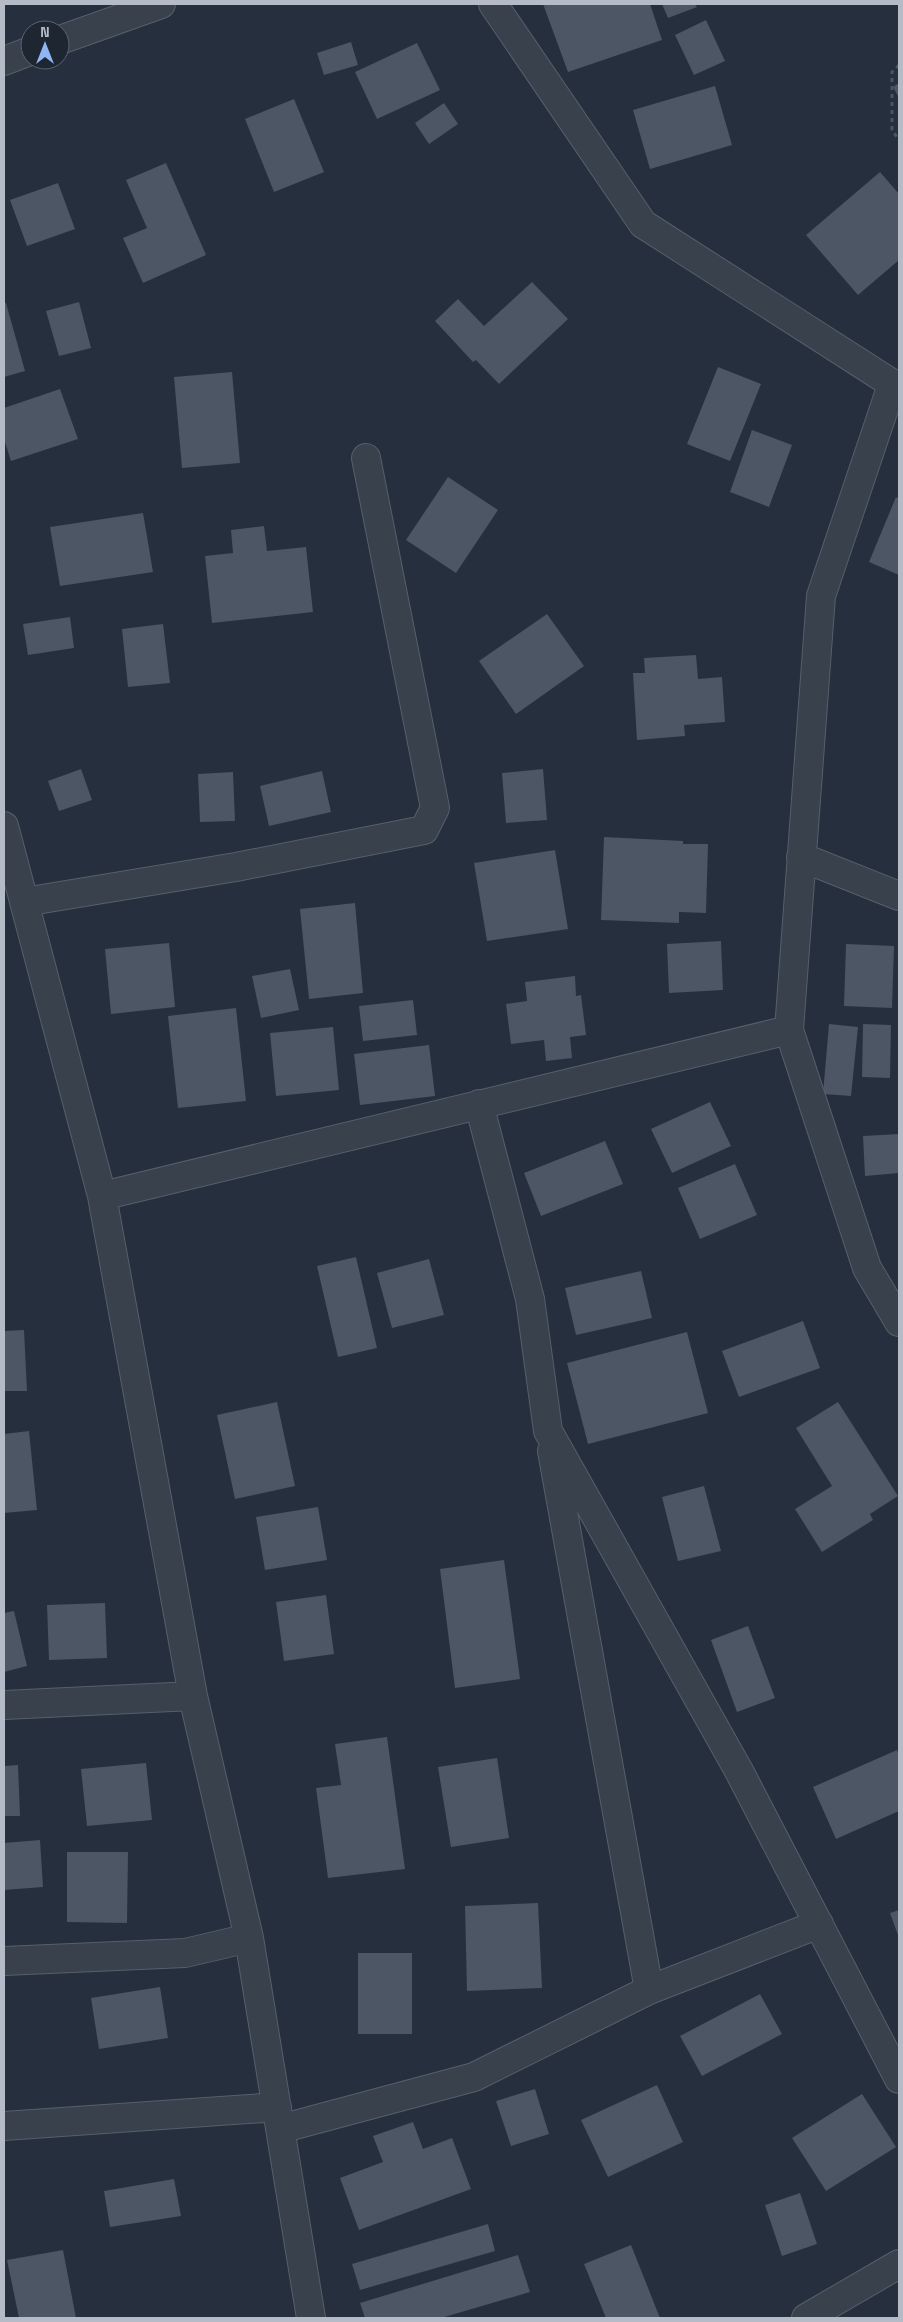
<svg xmlns="http://www.w3.org/2000/svg" width="903" height="2322" viewBox="0 0 903 2322" font-family="'Space Grotesk',sans-serif">
  <style>
    .building { fill: #4c5665 }
    .lines { fill: none; stroke-linecap: round; stroke-linejoin: round }
    .street-casing { stroke: #575f6b; stroke-width: 30 }
    .path { stroke: #45585b; stroke-width: 3; stroke-dasharray: 4 4; stroke-linecap: butt }
    .street { stroke: #39414d; stroke-width: 28 }
  </style>
  <rect width="100%" height="100%" fill="#252f3d"/>
  <path class="building" d="M543 4H650L662 40 568 72Z
    M662 4H695L697 7 668 18Z
    M706 20 725 61 694 75 675 35Z
    M351 42 358 65 324 75 317 53Z
    M417 43 440 90 377 119 355 72Z
    M899 83V98L893 87Z
    M715 86 732 145 650 169 633 110Z
    M294 99 324 172 274 192 245 119Z
    M444 103 458 124 429 144 415 123Z
    M166 163 206 255 143 283 123 238 147 228 126 180Z
    M880 172 899 194V260L858 295 806 235Z
    M58 183 75 229 27 246 10 200Z
    M532 282 568 319 499 384 476 360 473 362 435 321 458 299 484 326Z
    M79 302 91 348 59 356 46 311Z
    M4 303H6L25 371 4 377Z
    M718 367 761 384 730 461 687 444Z
    M232 372 240 463 182 468 174 377Z
    M60 389 78 439 11 461 4 439V408Z
    M752 430 792 445 769 507 730 492Z
    M448 477 498 510 456 573 406 540Z
    M896 497 899 499V575L869 562Z
    M143 513 153 572 60 586 50 527Z
    M264 526 267 551 306 547 313 612 212 623 205 556 233 553 231 530Z
    M547 614 584 666 516 714 479 661Z
    M70 617 74 648 28 655 23 624Z
    M163 624 170 683 128 687 122 629Z
    M696 655 698 679 722 677 725 722 684 725 685 736 637 740 633 673H645L644 658Z
    M81 769 92 800 59 811 48 781Z
    M543 769 547 820 506 823 502 773Z
    M322 771 331 812 269 826 260 786Z
    M233 772 235 821 200 822 198 774Z
    M604 837 683 841V844H708L706 913 679 912V923L601 920Z
    M555 850 568 929 487 941 474 863Z
    M355 903 363 993 309 999 300 909Z
    M721 941 723 990 669 993 667 944Z
    M169 943 175 1007 111 1014 105 949Z
    M846 944 894 946 892 1008 844 1006Z
    M290 969 299 1010 261 1018 252 976Z
    M575 976 576 996 581 995 586 1035 570 1037 572 1058 546 1061 544 1040 511 1044 506 1004 527 1001 525 982Z
    M413 1000 417 1035 363 1041 359 1006Z
    M236 1008 246 1101 178 1108 168 1016Z
    M829 1024 858 1027 851 1096 823 1094Z
    M863 1024 891 1025 890 1078 862 1077Z
    M333 1027 339 1090 276 1096 270 1033Z
    M429 1045 435 1096 360 1105 354 1054Z
    M710 1102 731 1146 672 1173 651 1129Z
    M899 1134V1173L865 1176 863 1136Z
    M605 1141 623 1184 541 1216 524 1173Z
    M735 1164 757 1215 700 1239 678 1188Z
    M356 1257 377 1348 338 1357 317 1266Z
    M429 1259 444 1315 392 1328 377 1273Z
    M641 1271 652 1318 576 1335 565 1288Z
    M803 1321 820 1368 739 1397 722 1351Z
    M24 1330 27 1391H4V1331Z
    M687 1332 708 1413 588 1444 567 1363Z
    M277 1402 295 1486 235 1499 217 1415Z
    M838 1402 898 1496 870 1514 873 1520 822 1552 795 1509 832 1486 796 1428Z
    M29 1431 37 1510 4 1513V1434Z
    M704 1486 721 1551 678 1561 662 1497Z
    M318 1507 327 1560 265 1570 256 1517Z
    M504 1560 520 1679 455 1688 440 1569Z
    M326 1595 334 1654 284 1661 276 1602Z
    M105 1603 107 1658 49 1660 47 1605Z
    M14 1611 27 1666 4 1672V1613Z
    M748 1626 775 1698 737 1712 711 1640Z
    M387 1737 405 1869 328 1878 316 1788 341 1785 335 1744Z
    M897 1750 899 1755V1811L836 1839 813 1787Z
    M497 1758 509 1838 451 1847 438 1767Z
    M146 1763 152 1820 87 1826 81 1769Z
    M18 1765 20 1816H4V1766Z
    M40 1840 43 1887 4 1890V1843Z
    M67 1852H128L127 1923 67 1922Z
    M538 1903 542 1988 467 1991 465 1906Z
    M899 1910V1938L890 1913Z
    M358 1953H412V2034H358Z
    M160 1987 168 2038 99 2049 91 1998Z
    M760 1994 782 2034 702 2076 680 2036Z
    M657 2085 683 2142 608 2177 581 2120Z
    M535 2089 549 2134 511 2146 496 2101Z
    M862 2094 896 2147 826 2191 792 2138Z
    M413 2122 423 2149 452 2138 471 2189 359 2230 340 2178 383 2162 373 2136Z
    M174 2179 181 2216 110 2227 104 2191Z
    M800 2193 817 2244 782 2256 765 2205Z
    M488 2224 495 2251 360 2290 352 2264Z
    M631 2245 660 2318H606L584 2264Z
    M63 2250 76 2318H19L7 2260Z
    M518 2255 530 2292 441 2318H365L360 2303Z"/>
  <g class="lines">
    <defs>
      <path id="street" d="M493 4 643 224 899 388
        M60 40 161 4
        M4 61 30 51
        M4 826 102 1196 193 1696 249 1938 311 2318
        M801 857 899 896
        M24 902 236 867 424 830 435 808 366 458
        M789 1030 867 1268 899 1322
        M479 1104 530 1299 548 1431 739 1771 899 2079
        M102 1196 789 1030 821 596 892 385
        M4 1705 193 1696
        M4 1961 185 1953 249 1938
        M649 1990 819 1924
        M4 2126 277 2107
        M280 2129 474 2077 649 1990 552 1451
        M806 2318 899 2264"/>
    </defs>
    <use href="#street" class="street-casing"/>
    <path class="path" d="M899 65 892 72V130L899 140"/>
    <use href="#street" class="street"/>
  </g>
  <rect width="903" height="2322" fill="none" stroke="#b5bcc8" stroke-width="10"/>
  <g transform="translate(45 45)"><circle r="24" fill="#1e2632" stroke="#5a626e"/>
  <path d="M0-4L9 19L0 12L-9 19Z" fill="#8fb5f3"/>
  <text y="-8" font-size="14" font-weight="bold" text-anchor="middle" fill="#b5bcc8">N</text>
  </g>
</svg>
